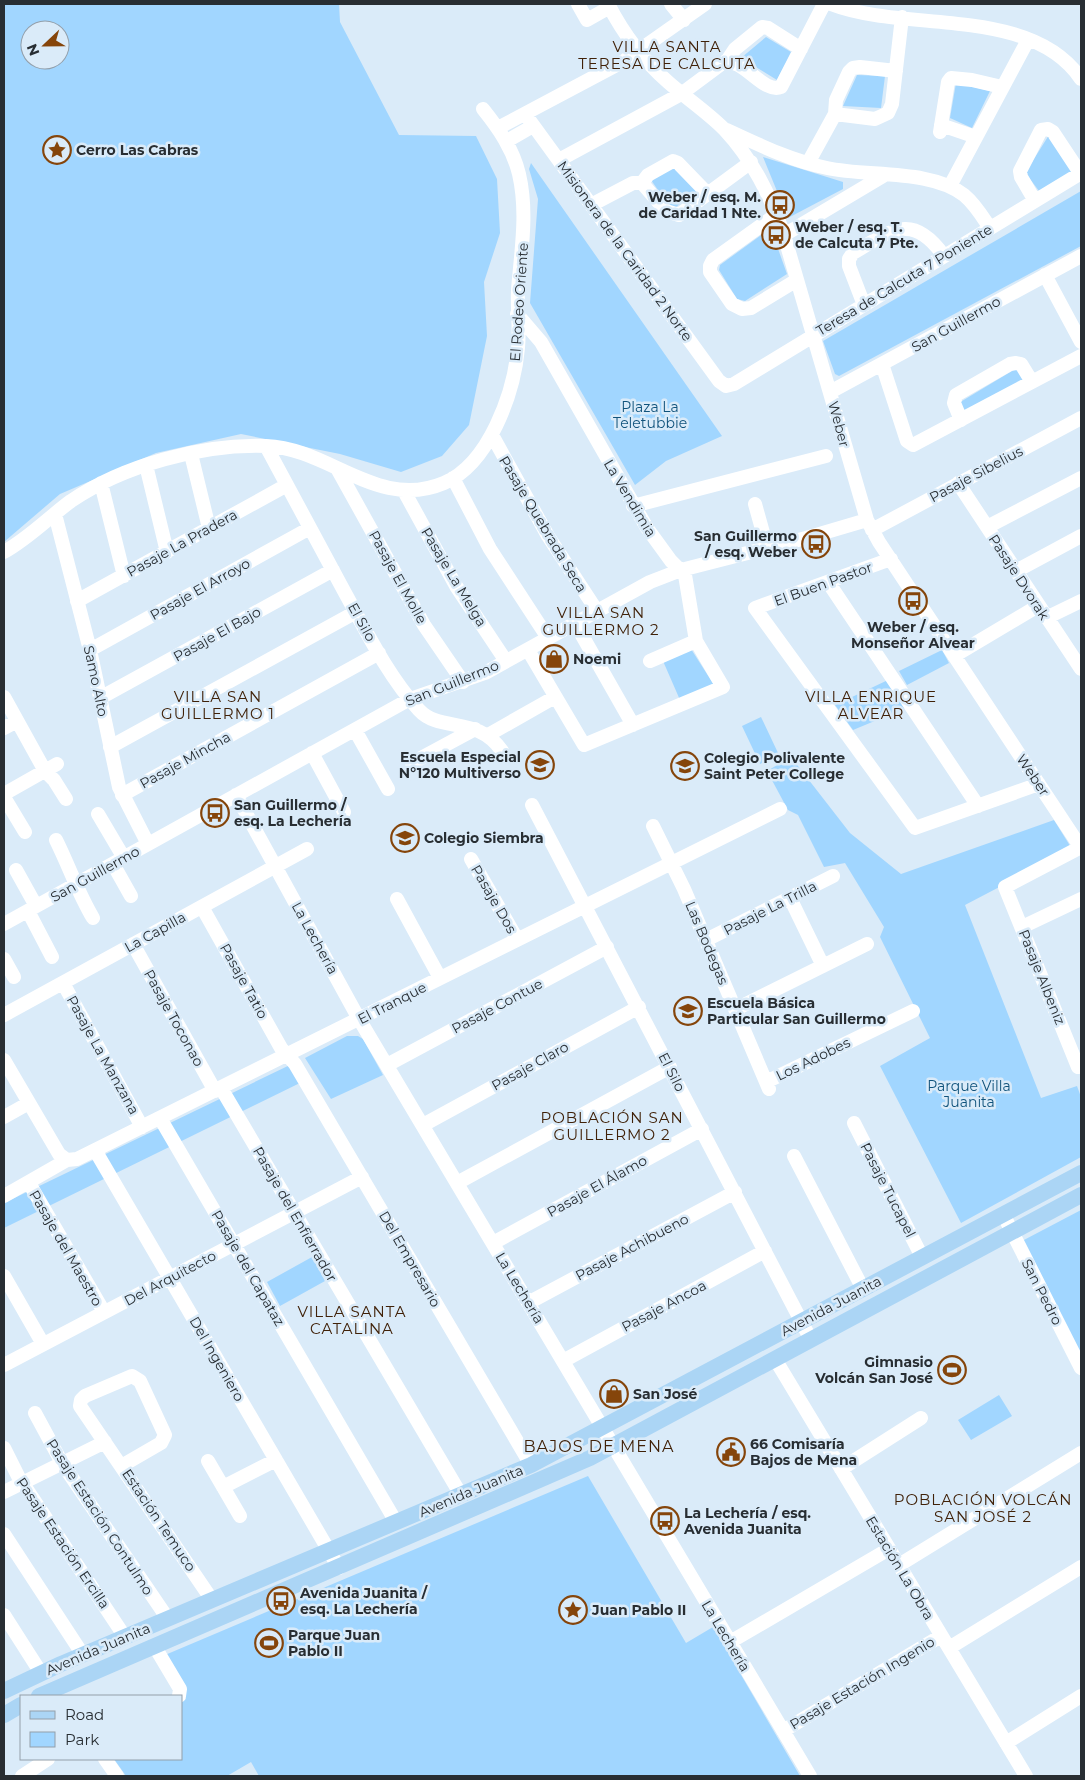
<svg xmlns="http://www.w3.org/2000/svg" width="1085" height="1780" viewBox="0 0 1085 1780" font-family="Montserrat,sans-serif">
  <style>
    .green { fill: #a1d6ff; fill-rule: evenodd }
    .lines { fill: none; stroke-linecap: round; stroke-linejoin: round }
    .minor { stroke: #fff; stroke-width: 14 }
    .major { stroke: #abd5f5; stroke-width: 16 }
    .labels { text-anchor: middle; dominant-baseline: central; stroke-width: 5; stroke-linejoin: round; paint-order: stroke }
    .poi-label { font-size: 14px; font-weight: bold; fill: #282e33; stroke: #daebf9; text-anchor: start }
    .street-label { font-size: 14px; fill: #282e33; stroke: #daebf9 }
    .park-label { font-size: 14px; fill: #10537c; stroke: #daebf9 }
    .neighbourhood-label { font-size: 15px; letter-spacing: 1px; fill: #402108; stroke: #daebf9 }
    .quarter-label { font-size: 16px; letter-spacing: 1px; fill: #402108; stroke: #daebf9 }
  </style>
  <rect width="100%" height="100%" fill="#daebf9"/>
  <path class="green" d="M4 4H339L340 22 399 135 476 136 497 179 500 233 484 282 487 336 469 425 442 456 401 472 340 454 241 434 156 453 60 494 4 542ZM30 30H60V60H30Z
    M766 37 791 52 777 80 741 58Z
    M857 75 885 76 881 108 843 106Z
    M956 83 990 91 972 128 950 118Z
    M1049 135 1074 170 1039 191 1027 175V170Z
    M763 157 843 182V189L788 218Z
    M531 163 722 436 666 461 635 485 530 303 538 199 529 169Z
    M675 167 697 191 672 210 651 180Z
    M1081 191V246L839 376 835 374 823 341Z
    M768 230 772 232 787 274 745 301 737 299 719 270 720 265Z
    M1017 368 1024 380 965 412 957 404Z
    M691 649 714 685 680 700 663 661Z
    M942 650 949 663 907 685 899 671Z
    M888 680 906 708 853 730 835 705Z
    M761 717 779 755 760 764 742 726Z
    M791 757 850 833 901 874 1054 820 1072 849 965 905 1041 1098 1077 1086 1081 1097V1157L961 1223 880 1066 930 1038 880 937 884 927 845 863 824 867 798 815 788 810 767 771Z
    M347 1036H358L363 1039 383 1075 331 1099 305 1058Z
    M292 1064 302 1082 4 1228V1203Z
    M1081 1210V1355L1022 1241Z
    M312 1257 325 1281 280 1306 267 1282Z
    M999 1395 1012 1416 971 1440 958 1420Z
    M588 1476 686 1643 713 1627 800 1776H259L251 1762 227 1776H126L114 1759H181V1702L186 1699 165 1655Z"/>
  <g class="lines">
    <path class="minor" d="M578 4 587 20 610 7
      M608 4C623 33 644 61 668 82 686 98 707 112 724 129 753 160 770 195 784 235L867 520 879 542 1081 848
      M671 4 684 20
      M831 4C905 33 1031 5 1081 79
      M727 61 735 49 762 27 768 28 801 49
      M525 114 719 381 726 386 734 384 1081 173
      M835 114 875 119 888 113 892 104 902 17
      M835 114 836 100 849 72 853 68 860 67 896 71
      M941 125 976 137
      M498 128 624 61 705 4
      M727 130C759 145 792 161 827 168 868 177 931 169 964 195 975 204 982 216 990 228
      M940 132 948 82 951 78 972 80 1002 87
      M507 141 533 126
      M559 160 681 94 724 62C744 58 763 94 781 87L824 4
      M808 163 835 114
      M642 183 666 211 679 215 751 162
      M642 183 648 175 673 161 678 163 708 194
      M950 186 1028 40
      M1035 201 1021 177 1020 171 1041 130 1048 129 1053 132 1080 173
      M591 205 633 183H642
      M777 214 713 260 710 266V272L732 304 742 309 751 308 797 280
      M784 235 883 176
      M1045 275 1081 342
      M864 305 849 266V259L853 253C891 231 912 211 944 256
      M517 314 541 342 647 528 671 561 685 575 696 641 723 687 584 745 528 650
      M882 364 907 441 913 445 1081 356
      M830 392 1081 256
      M961 420 954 403 956 395 1010 364 1016 363 1021 364 1032 382
      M492 435 548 536 597 611
      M266 446C292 494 318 542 344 591 366 631 388 676 419 710 440 733 478 715 502 751
      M191 454 209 528
      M146 465 167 552
      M338 470 424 625 463 682
      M453 478 490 549 548 638
      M101 483 124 576
      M958 483 1081 669
      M404 491 456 586 506 661
      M755 504 767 547
      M633 506 826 456
      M55 514 90 650 119 787 148 844
      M987 527 1081 478
      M872 530 1081 418
      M4 552C29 538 48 518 71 501 124 465 202 444 266 446 329 448 378 511 444 483 489 464 514 393 518 348 520 328 517 309 518 290 521 251 528 213 519 174 513 149 499 129 483 109
      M891 559 755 608 915 828 1039 784
      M1016 571 1081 536
      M828 582 978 806
      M77 601 287 485
      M1046 618 1081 601
      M575 623 633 725
      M90 650 310 528
      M954 656 1038 606
      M650 661 696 641
      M4 697 45 771 54 780 66 799
      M100 698 333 570
      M4 728 17 721
      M355 730 388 789
      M488 735 555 697
      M110 747 356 612
      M312 753 344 812
      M412 763 475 729
      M4 794 57 764
      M122 795 379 653
      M236 795 359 1019 810 1776
      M4 797 25 832
      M532 805 811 1340
      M98 814 124 858
      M653 826 684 889 769 1089
      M56 840C69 866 78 893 93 918
      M1081 847 1005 887 1078 1067 1081 1065
      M471 859 517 939
      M113 864 131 896
      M16 870 36 906
      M790 898 823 966
      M397 899 440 978
      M202 907 281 1048 295 1064 531 1465
      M28 911 52 957
      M4 924 410 699 485 673 650 582 681 570 806 538 867 520
      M1022 927 1081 899
      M706 940 833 876
      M133 944 215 1091
      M4 959 14 977
      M63 983 142 1127
      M736 1009 867 944
      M4 1015 307 849
      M4 1060 59 1154 67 1160
      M387 1065 607 947
      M766 1082 913 1011
      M221 1088 461 1495
      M4 1117 29 1103
      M160 1118 396 1522
      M854 1123 922 1257
      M423 1125 639 1007
      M95 1150 339 1568
      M794 1156 863 1289
      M29 1183 104 1312
      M457 1183 670 1067
      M4 1196 67 1160 77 1159 780 809
      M1003 1214 1081 1368
      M493 1243 702 1129
      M4 1276 43 1344
      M528 1303 735 1192
      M775 1359 1026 1776
      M563 1361 765 1251
      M4 1365 362 1177
      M35 1413 62 1463 168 1619
      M4 1448 18 1476 125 1637
      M208 1461 240 1516
      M123 1465 161 1443 165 1435 140 1381 132 1376 85 1396 81 1400 80 1406 212 1600
      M841 1469 921 1418
      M223 1487 276 1460
      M4 1492 105 1442
      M4 1534 83 1655
      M899 1565 1081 1453
      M4 1615 41 1673
      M730 1642 889 1549
      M155 1647 180 1689 179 1696
      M949 1648 1081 1567
      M783 1731 941 1636
      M1006 1743 1081 1696
      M105 1759 117 1776
      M22 1776 48 1759"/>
    <path class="major" d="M4 1691 61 1664 531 1465 1081 1173
      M39 1696 590 1458 1081 1195
      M4 1715 21 1705"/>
  </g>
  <defs>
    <symbol id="sight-ring" viewBox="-11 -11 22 22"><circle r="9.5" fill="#daebf9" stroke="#85450b" stroke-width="1.5"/><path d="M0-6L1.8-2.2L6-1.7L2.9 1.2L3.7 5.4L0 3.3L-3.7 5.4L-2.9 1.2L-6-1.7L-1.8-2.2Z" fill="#85450b"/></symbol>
    <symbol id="bus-ring" viewBox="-11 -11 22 22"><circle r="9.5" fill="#daebf9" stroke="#85450b" stroke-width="1.5"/><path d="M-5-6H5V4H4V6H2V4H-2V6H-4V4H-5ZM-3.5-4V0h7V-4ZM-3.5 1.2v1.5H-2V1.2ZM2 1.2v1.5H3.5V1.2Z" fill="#85450b"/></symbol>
    <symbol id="shop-ring" viewBox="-11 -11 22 22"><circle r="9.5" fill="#daebf9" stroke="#85450b" stroke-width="1.5"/><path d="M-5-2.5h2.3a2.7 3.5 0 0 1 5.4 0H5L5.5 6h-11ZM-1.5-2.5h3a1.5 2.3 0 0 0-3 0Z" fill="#85450b"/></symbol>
    <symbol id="school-ring" viewBox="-11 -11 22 22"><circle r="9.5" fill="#daebf9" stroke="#85450b" stroke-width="1.5"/><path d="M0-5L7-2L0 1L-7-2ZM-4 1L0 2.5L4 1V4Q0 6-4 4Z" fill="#85450b"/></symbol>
    <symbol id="stadium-ring" viewBox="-11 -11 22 22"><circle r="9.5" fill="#daebf9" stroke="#85450b" stroke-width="1.5"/><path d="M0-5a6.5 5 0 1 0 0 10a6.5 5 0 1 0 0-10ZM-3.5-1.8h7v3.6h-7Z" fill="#85450b"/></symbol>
    <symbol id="civic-ring" viewBox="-11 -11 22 22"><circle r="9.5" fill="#daebf9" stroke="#85450b" stroke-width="1.5"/><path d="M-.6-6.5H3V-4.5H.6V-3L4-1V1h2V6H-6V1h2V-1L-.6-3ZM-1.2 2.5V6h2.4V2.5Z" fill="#85450b"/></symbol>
  </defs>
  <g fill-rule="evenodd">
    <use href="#sight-ring" x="41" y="134" width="32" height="32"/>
    <use href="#bus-ring" x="764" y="189" width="32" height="32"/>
    <use href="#bus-ring" x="760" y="219" width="32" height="32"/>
    <use href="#bus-ring" x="800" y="528" width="32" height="32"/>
    <use href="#bus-ring" x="897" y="585" width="32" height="32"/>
    <use href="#shop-ring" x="538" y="643" width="32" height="32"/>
    <use href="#school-ring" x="524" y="749" width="32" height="32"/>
    <use href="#school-ring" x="669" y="750" width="32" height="32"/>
    <use href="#bus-ring" x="199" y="797" width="32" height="32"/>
    <use href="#school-ring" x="389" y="822" width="32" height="32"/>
    <use href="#school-ring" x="672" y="995" width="32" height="32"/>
    <use href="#stadium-ring" x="936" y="1354" width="32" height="32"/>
    <use href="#shop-ring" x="598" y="1378" width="32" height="32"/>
    <use href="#civic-ring" x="715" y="1436" width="32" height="32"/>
    <use href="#bus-ring" x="649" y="1505" width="32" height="32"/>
    <use href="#bus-ring" x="265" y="1585" width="32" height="32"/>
    <use href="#sight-ring" x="557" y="1594" width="32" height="32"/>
    <use href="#stadium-ring" x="253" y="1627" width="32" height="32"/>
  </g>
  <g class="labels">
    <g class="poi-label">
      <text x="76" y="150">Cerro Las Cabras</text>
      <text x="761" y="197" text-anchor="end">Weber / esq. M.<tspan x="761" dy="16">de Caridad 1 Nte.</tspan></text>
      <text x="795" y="227">Weber / esq. T.<tspan x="795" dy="16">de Calcuta 7 Pte.</tspan></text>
      <text x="797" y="536" text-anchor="end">San Guillermo<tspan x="797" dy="16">/ esq. Weber</tspan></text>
      <text x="913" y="627" text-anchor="middle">Weber / esq.<tspan x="913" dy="16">Monseñor Alvear</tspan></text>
      <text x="573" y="659">Noemi</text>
      <text x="521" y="757" text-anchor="end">Escuela Especial<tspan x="521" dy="16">N°120 Multiverso</tspan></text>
      <text x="704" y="758">Colegio Polivalente<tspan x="704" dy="16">Saint Peter College</tspan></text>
      <text x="234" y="805">San Guillermo /<tspan x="234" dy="16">esq. La Lechería</tspan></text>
      <text x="424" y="838">Colegio Siembra</text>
      <text x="707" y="1003">Escuela Básica<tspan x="707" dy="16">Particular San Guillermo</tspan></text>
      <text x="933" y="1362" text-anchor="end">Gimnasio<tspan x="933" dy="16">Volcán San José</tspan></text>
      <text x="633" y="1394">San José</text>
      <text x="750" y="1444">66 Comisaría<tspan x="750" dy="16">Bajos de Mena</tspan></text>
      <text x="684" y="1513">La Lechería / esq.<tspan x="684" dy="16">Avenida Juanita</tspan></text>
      <text x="300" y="1593">Avenida Juanita /<tspan x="300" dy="16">esq. La Lechería</tspan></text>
      <text x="592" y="1610">Juan Pablo II</text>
      <text x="288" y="1635">Parque Juan<tspan x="288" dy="16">Pablo II</tspan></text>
    </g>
    <g class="street-label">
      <text transform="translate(625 251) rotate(54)">Misionera de la Caridad 2 Norte</text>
      <text transform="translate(904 280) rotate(-31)">Teresa de Calcuta 7 Poniente</text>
      <text transform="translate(519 302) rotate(-86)">El Rodeo Oriente</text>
      <text transform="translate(956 324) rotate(-29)">San Guillermo</text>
      <text transform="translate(839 424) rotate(75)">Weber</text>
      <text transform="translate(976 474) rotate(-28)">Pasaje Sibelius</text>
      <text transform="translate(630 498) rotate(59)">La Vendimia</text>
      <text transform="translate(543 524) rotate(59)">Pasaje Quebrada Seca</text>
      <text transform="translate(182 543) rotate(-29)">Pasaje La Pradera</text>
      <text transform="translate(398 577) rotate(61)">Pasaje El Molle</text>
      <text transform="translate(454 577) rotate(59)">Pasaje La Melga</text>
      <text transform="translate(1019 577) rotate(57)">Pasaje Dvorak</text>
      <text transform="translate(823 584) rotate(-20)">El Buen Pastor</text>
      <text transform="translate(200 589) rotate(-29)">Pasaje El Arroyo</text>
      <text transform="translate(362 622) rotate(61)">El Silo</text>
      <text transform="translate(217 634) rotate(-29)">Pasaje El Bajo</text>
      <text transform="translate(96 681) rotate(78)">Samo Alto</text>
      <text transform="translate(452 683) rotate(-22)">San Guillermo</text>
      <text transform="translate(185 760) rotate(-29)">Pasaje Mincha</text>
      <text transform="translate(1033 775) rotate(56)">Weber</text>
      <text transform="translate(95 874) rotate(-29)">San Guillermo</text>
      <text transform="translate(494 899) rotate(60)">Pasaje Dos</text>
      <text transform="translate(770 908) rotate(-27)">Pasaje La Trilla</text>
      <text transform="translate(155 932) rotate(-29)">La Capilla</text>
      <text transform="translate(315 938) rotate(61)">La Lechería</text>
      <text transform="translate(707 943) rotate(67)">Las Bodegas</text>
      <text transform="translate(1042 977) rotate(68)">Pasaje Albeniz</text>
      <text transform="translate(244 981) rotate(61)">Pasaje Tatio</text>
      <text transform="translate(392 1003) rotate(-27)">El Tranque</text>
      <text transform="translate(497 1006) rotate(-28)">Pasaje Contue</text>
      <text transform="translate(174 1018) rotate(61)">Pasaje Toconao</text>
      <text transform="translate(103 1055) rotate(61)">Pasaje La Manzana</text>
      <text transform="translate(813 1059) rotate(-26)">Los Adobes</text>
      <text transform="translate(530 1066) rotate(-29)">Pasaje Claro</text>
      <text transform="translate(672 1072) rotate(63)">El Silo</text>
      <text transform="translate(597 1186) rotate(-29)">Pasaje El Álamo</text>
      <text transform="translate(888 1190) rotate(63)">Pasaje Tucapel</text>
      <text transform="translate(295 1214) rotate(60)">Pasaje del Enfierrador</text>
      <text transform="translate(632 1247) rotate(-28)">Pasaje Achibueno</text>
      <text transform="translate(66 1248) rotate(60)">Pasaje del Maestro</text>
      <text transform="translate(410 1259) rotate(60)">Del Empresario</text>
      <text transform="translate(248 1268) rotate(60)">Pasaje del Capataz</text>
      <text transform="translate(170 1278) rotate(-28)">Del Arquitecto</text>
      <text transform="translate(520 1288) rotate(59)">La Lechería</text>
      <text transform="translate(1042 1292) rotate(63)">San Pedro</text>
      <text transform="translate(664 1306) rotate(-28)">Pasaje Ancoa</text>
      <text transform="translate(831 1306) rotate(-28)">Avenida Juanita</text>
      <text transform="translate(217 1359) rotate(60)">Del Ingeniero</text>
      <text transform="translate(471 1491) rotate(-23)">Avenida Juanita</text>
      <text transform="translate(100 1517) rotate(57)">Pasaje Estación Contulmo</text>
      <text transform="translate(159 1520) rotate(56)">Estación Temuco</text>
      <text transform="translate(63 1543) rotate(56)">Pasaje Estación Ercilla</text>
      <text transform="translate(900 1568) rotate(59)">Estación La Obra</text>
      <text transform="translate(726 1636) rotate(59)">La Lechería</text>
      <text transform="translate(98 1649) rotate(-23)">Avenida Juanita</text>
      <text transform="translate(862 1683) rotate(-31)">Pasaje Estación Ingenio</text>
    </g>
    <g class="park-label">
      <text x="650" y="407">Plaza La<tspan x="650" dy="16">Teletubbie</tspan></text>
      <text x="969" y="1086">Parque Villa<tspan x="969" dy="16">Juanita</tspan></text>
    </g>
    <g class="neighbourhood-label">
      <text x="667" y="46">VILLA SANTA<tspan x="667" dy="17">TERESA DE CALCUTA</tspan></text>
      <text x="601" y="612">VILLA SAN<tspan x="601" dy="17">GUILLERMO 2</tspan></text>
      <text x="218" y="696">VILLA SAN<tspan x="218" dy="17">GUILLERMO 1</tspan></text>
      <text x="871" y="696">VILLA ENRIQUE<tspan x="871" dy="17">ALVEAR</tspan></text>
      <text x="612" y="1117">POBLACIÓN SAN<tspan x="612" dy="17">GUILLERMO 2</tspan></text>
      <text x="352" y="1311">VILLA SANTA<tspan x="352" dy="17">CATALINA</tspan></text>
      <text x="983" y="1499">POBLACIÓN VOLCÁN<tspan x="983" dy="17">SAN JOSÉ 2</tspan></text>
    </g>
    <g class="quarter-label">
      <text x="599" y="1446">BAJOS DE MENA</text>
    </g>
  </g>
  <rect width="1085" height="1780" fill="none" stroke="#282e33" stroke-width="10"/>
  <rect x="20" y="1695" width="162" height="65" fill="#daebf9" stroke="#939faa"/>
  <rect x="30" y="1711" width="25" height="8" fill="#abd5f5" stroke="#939faa"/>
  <text x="65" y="1720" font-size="15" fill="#282e33">Road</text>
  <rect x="30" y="1732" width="25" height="15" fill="#a1d6ff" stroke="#939faa"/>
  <text x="65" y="1745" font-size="15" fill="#282e33">Park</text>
  <g transform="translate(45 45) rotate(248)"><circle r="24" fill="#daebf9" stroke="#939faa"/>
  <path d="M0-4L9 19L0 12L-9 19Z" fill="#85450b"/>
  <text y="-8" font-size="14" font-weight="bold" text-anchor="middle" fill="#282e33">N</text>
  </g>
</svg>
